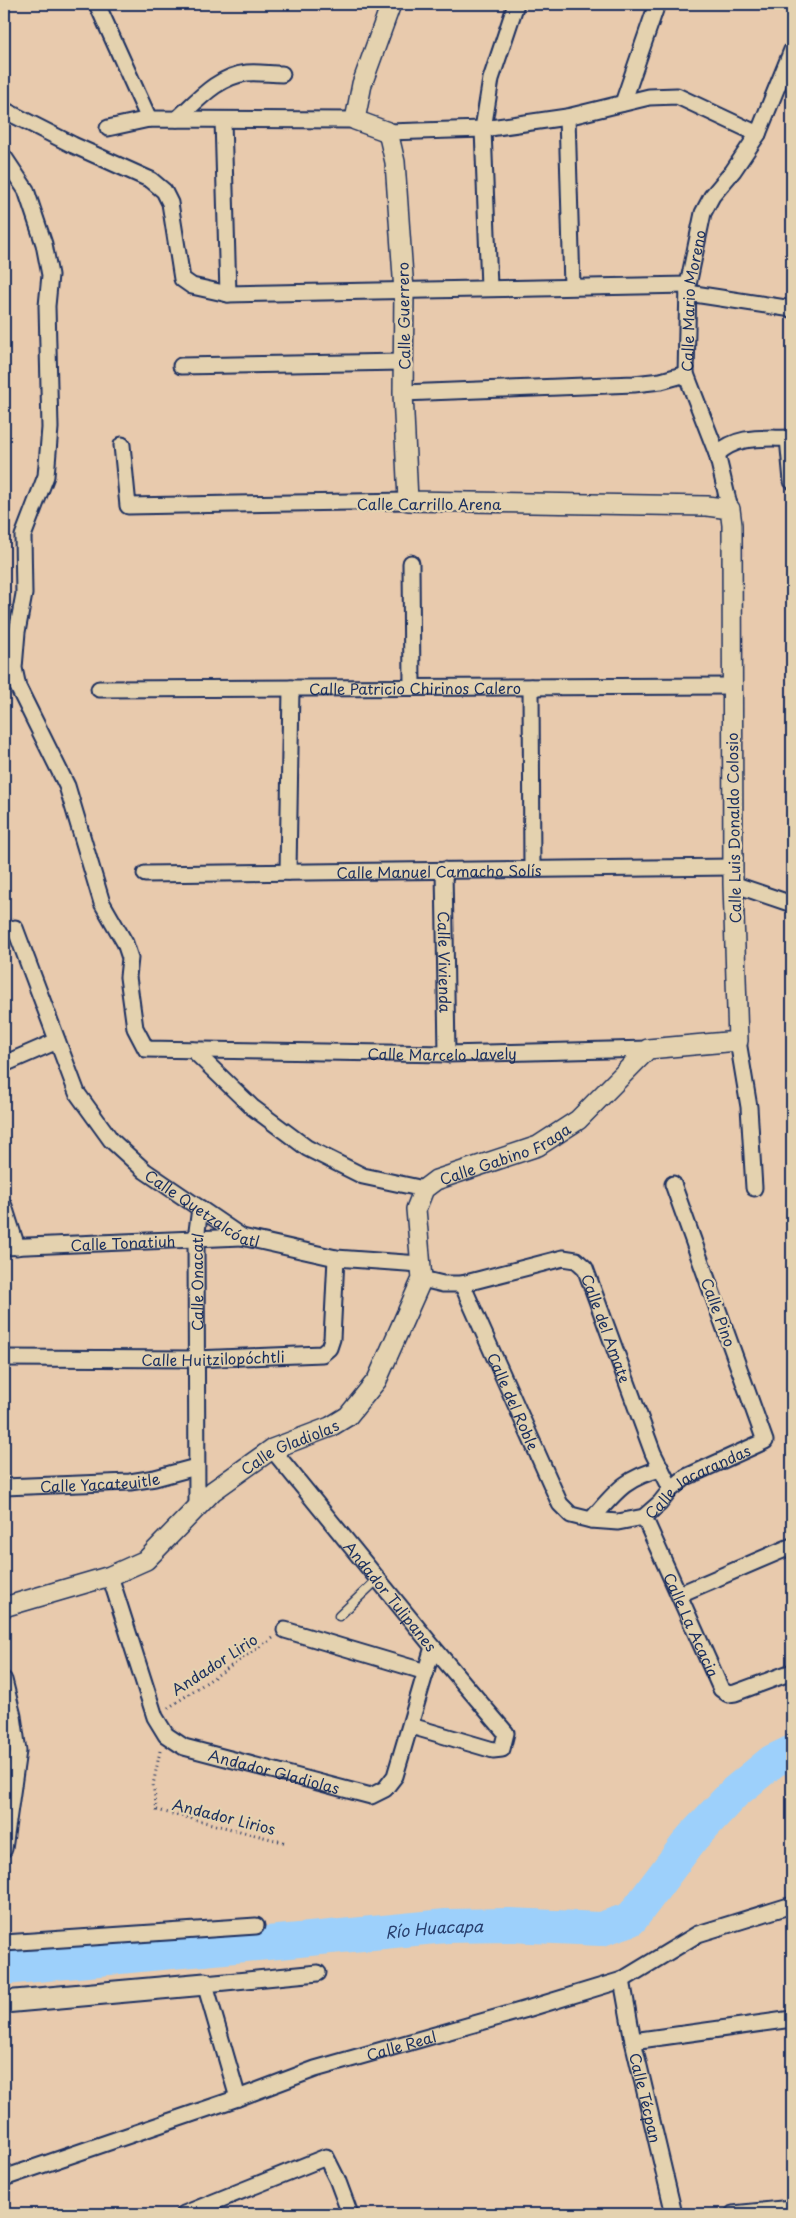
<svg xmlns="http://www.w3.org/2000/svg" width="796" height="2218" viewBox="0 0 796 2218" font-family="'Playpen Sans',sans-serif">
  <style>
    .lines { fill: none; stroke-linecap: round; stroke-linejoin: round }
    .river { stroke: #9dd0fb; stroke-width: 34 }
    .service-casing { stroke: #1b2f5e; stroke-width: 11 }
    .minor-casing { stroke: #1b2f5e; stroke-width: 19 }
    .tertiary-casing { stroke: #1b2f5e; stroke-width: 22 }
    .secondary-casing { stroke: #1b2f5e; stroke-width: 25 }
    .path { stroke: #1b2f5e; stroke-width: 3; stroke-dasharray: 1 4; stroke-linecap: butt }
    .service { stroke: #e4d2af; stroke-width: 8 }
    .minor { stroke: #e4d2af; stroke-width: 15 }
    .tertiary { stroke: #e4d2af; stroke-width: 19 }
    .secondary { stroke: #e4d2af; stroke-width: 21 }
    .labels { text-anchor: middle; dominant-baseline: central; stroke-width: 4.5; stroke-linejoin: round; paint-order: stroke }
    .street-label { font-size: 15px; fill: #1b2f5e; stroke: #e4d2af }
    .water-label { font-size: 16px; font-style: italic; fill: #283f6e; stroke: #e4d2af }
  </style>
  <rect width="100%" height="100%" fill="#e8caad"/>
  <filter id="ink" filterUnits="userSpaceOnUse"><feTurbulence type="fractalNoise" baseFrequency=".02" numOctaves="2"/><feDisplacementMap in="SourceGraphic" scale="10" xChannelSelector="R" yChannelSelector="G"/><feConvolveMatrix kernelMatrix="1 2 1 2 8 2 1 2 1" color-interpolation-filters="sRGB"/></filter>
  <g filter="url(#ink)">
    <g class="lines">
      <path class="river" id="s1" d="M4 1968 446 1926 509 1925 601 1929 631 1919 692 1838 735 1792 773 1761 792 1752"/>
      <defs>
        <path id="service" d="M339 1616 378 1579"/>
        <g id="minor">
          <path d="M97 4 149 119"/>
          <path d="M623 103 657 4"/>
          <path d="M4 110 73 145 151 180 164 191 170 203 182 279 192 286 228 294 688 285"/>
          <path d="M567 117 572 286"/>
          <path d="M177 119C197 101 218 76 247 73 258 72 271 74 282 74"/>
          <path d="M223 120 228 294"/>
          <path d="M108 128 149 119 355 120"/>
          <path d="M388 132 483 129 567 117 649 97 677 96 758 134"/>
          <path id="s2" d="M4 157 26 190 44 244 50 275 47 306 50 428 46 476 23 536 24 594 17 632 14 668 18 687 67 786 102 903 125 943 130 958 128 977 135 1028 146 1049 447 1054 648 1049"/>
          <path d="M489 287 483 129 491 79 516 4"/>
          <path d="M688 293 792 309"/>
          <path d="M181 366 403 362"/>
          <path d="M403 393 634 384 661 381 686 374"/>
          <path d="M788 438 792 481"/>
          <path d="M122 445 128 506 408 501"/>
          <path d="M717 454C739 434 764 439 792 438"/>
          <path id="s3" d="M730 509 717 454 686 374 688 285 703 213 712 196 733 171 758 134 792 50"/>
          <path d="M411 563 412 687"/>
          <path d="M531 687 532 869"/>
          <path id="s4" d="M99 689 732 686"/>
          <path id="s5" d="M444 870 447 1054"/>
          <path d="M288 872 291 688"/>
          <path id="s6" d="M145 874 733 867"/>
          <path d="M733 884 792 904"/>
          <path id="s7" d="M4 932 15 928 77 1093 111 1140 145 1171 242 1237 336 1258 420 1264"/>
          <path d="M738 1041 749 1107 754 1188"/>
          <path d="M193 1050 252 1107 307 1148 363 1176 424 1189"/>
          <path d="M4 1064 57 1041"/>
          <path d="M4 1206 17 1247"/>
          <path id="s8" d="M4 1247 242 1237"/>
          <path id="s9" d="M422 1279 443 1284H462L563 1258 576 1260 585 1268 653 1453 671 1489"/>
          <path id="s10" d="M462 1284 560 1504 571 1515 591 1520 618 1522 644 1517 660 1503 671 1489 686 1477 765 1441 673 1184"/>
          <path id="s11" d="M4 1358 195 1359 322 1354 329 1348 332 1339 336 1258"/>
          <path id="s12" d="M272 1449 433 1647 506 1733 502 1749 493 1750 411 1726"/>
          <path id="s13" d="M4 1487 130 1482 155 1478 196 1467"/>
          <path id="s14" d="M197 1507 196 1239 200 1208"/>
          <path id="s15" d="M644 1517 721 1689 728 1694 735 1693 792 1672"/>
          <path d="M591 1520C615 1493 624 1478 661 1469"/>
          <path id="s16" d="M110 1576 155 1717 166 1735 184 1747 371 1796 385 1789 395 1776 433 1647"/>
          <path d="M680 1594 792 1546"/>
          <path d="M285 1630 426 1672"/>
          <path d="M4 1680 13 1716 18 1751 4 1849"/>
          <path d="M4 1943 256 1926"/>
          <path id="s17" d="M622 1980 633 2041 674 2214"/>
          <path d="M633 2041 792 2019"/>
          <path d="M238 2098 205 1984 318 1973"/>
          <path id="s18" d="M4 2178 238 2098 315 2069 527 2009 622 1980 698 1934 792 1905"/>
          <path d="M184 2214 326 2157 337 2179 350 2214"/>
          <path d="M733 2214 792 2208"/>
        </g>
        <g id="tertiary">
          <path id="s19" d="M4 1607 110 1576 146 1560 213 1491 272 1449 330 1427 348 1416 377 1380 422 1279 416 1209 424 1189 436 1180 538 1146 578 1120 648 1049 738 1041 733 884 732 525 730 509 707 506 408 501 403 393 404 291 395 162 388 132 355 120 362 84 391 4"/>
        </g>
        <path id="secondary" d="M4 2002 205 1984"/>
      </defs>
      <use href="#service" class="service-casing"/>
      <use href="#minor" class="minor-casing"/>
      <use href="#tertiary" class="tertiary-casing"/>
      <use href="#secondary" class="secondary-casing"/>
      <path class="path" d="M168 1708 273 1638
        M160 1751 153 1785 157 1810 287 1843"/>
      <use href="#service" class="service"/>
      <use href="#minor" class="minor"/>
      <use href="#tertiary" class="tertiary"/>
      <use href="#secondary" class="secondary"/>
    </g>
  </g>
  <g class="labels">
    <g class="street-label">
      <text stroke="none"><textPath href="#s3" startOffset="216">Calle Mario Moreno</textPath></text>
      <text transform="translate(403 316) rotate(-91)">Calle Guerrero</text>
      <text x="429" y="503">Calle Carrillo Arena</text>
      <text stroke="none"><textPath href="#s4" startOffset="316">Calle Patricio Chirinos Calero</textPath></text>
      <text transform="translate(733 828) rotate(-91)">Calle Luis Donaldo Colosio</text>
      <text stroke="none"><textPath href="#s6" startOffset="294">Calle Manuel Camacho Solís</textPath></text>
      <text stroke="none"><textPath href="#s5" startOffset="92">Calle Vivienda</textPath></text>
      <text stroke="none"><textPath href="#s2" startOffset="1231">Calle Marcelo Javely</textPath></text>
      <text stroke="none"><textPath href="#s19" startOffset="739">Calle Gabino Fraga</textPath></text>
      <text stroke="none"><textPath href="#s7" startOffset="361">Calle Quetzalcóatl</textPath></text>
      <text stroke="none"><textPath href="#s8" startOffset="119">Calle Tonatiuh</textPath></text>
      <text stroke="none"><textPath href="#s14" startOffset="225">Calle Onacatl</textPath></text>
      <text transform="translate(719 1312) rotate(70)">Calle Pino</text>
      <text stroke="none"><textPath href="#s9" startOffset="234">Calle del Amate</textPath></text>
      <text stroke="none"><textPath href="#s11" startOffset="209">Calle Huitzilopóchtli</textPath></text>
      <text stroke="none"><textPath href="#s10" startOffset="128">Calle del Roble</textPath></text>
      <text stroke="none"><textPath href="#s19" startOffset="335">Calle Gladiolas</textPath></text>
      <text stroke="none"><textPath href="#s13" startOffset="96">Calle Yacateuitle</textPath></text>
      <text stroke="none"><textPath href="#s10" startOffset="396">Calle Jacarandas</textPath></text>
      <text stroke="none"><textPath href="#s12" startOffset="189">Andador Tulipanes</textPath></text>
      <text stroke="none"><textPath href="#s15" startOffset="118">Calle La Acacia</textPath></text>
      <text transform="translate(214 1664) rotate(-33)">Andador Lirio</text>
      <text stroke="none"><textPath href="#s16" startOffset="284">Andador Gladiolas</textPath></text>
      <text transform="translate(224 1816) rotate(14)">Andador Lirios</text>
      <text stroke="none"><textPath href="#s18" startOffset="419">Calle Real</textPath></text>
      <text stroke="none"><textPath href="#s17" startOffset="120">Calle Técpan</textPath></text>
    </g>
    <g class="water-label">
      <text stroke="none"><textPath href="#s1" startOffset="432">Río Huacapa</textPath></text>
    </g>
  </g>
  <rect width="796" height="2218" fill="none" stroke="#e4d2af" stroke-width="20"/>
  <rect x="10" y="10" width="776" height="2198" fill="none" stroke="#1b2f5e" stroke-width="2" filter="url(#ink)"/>
</svg>
